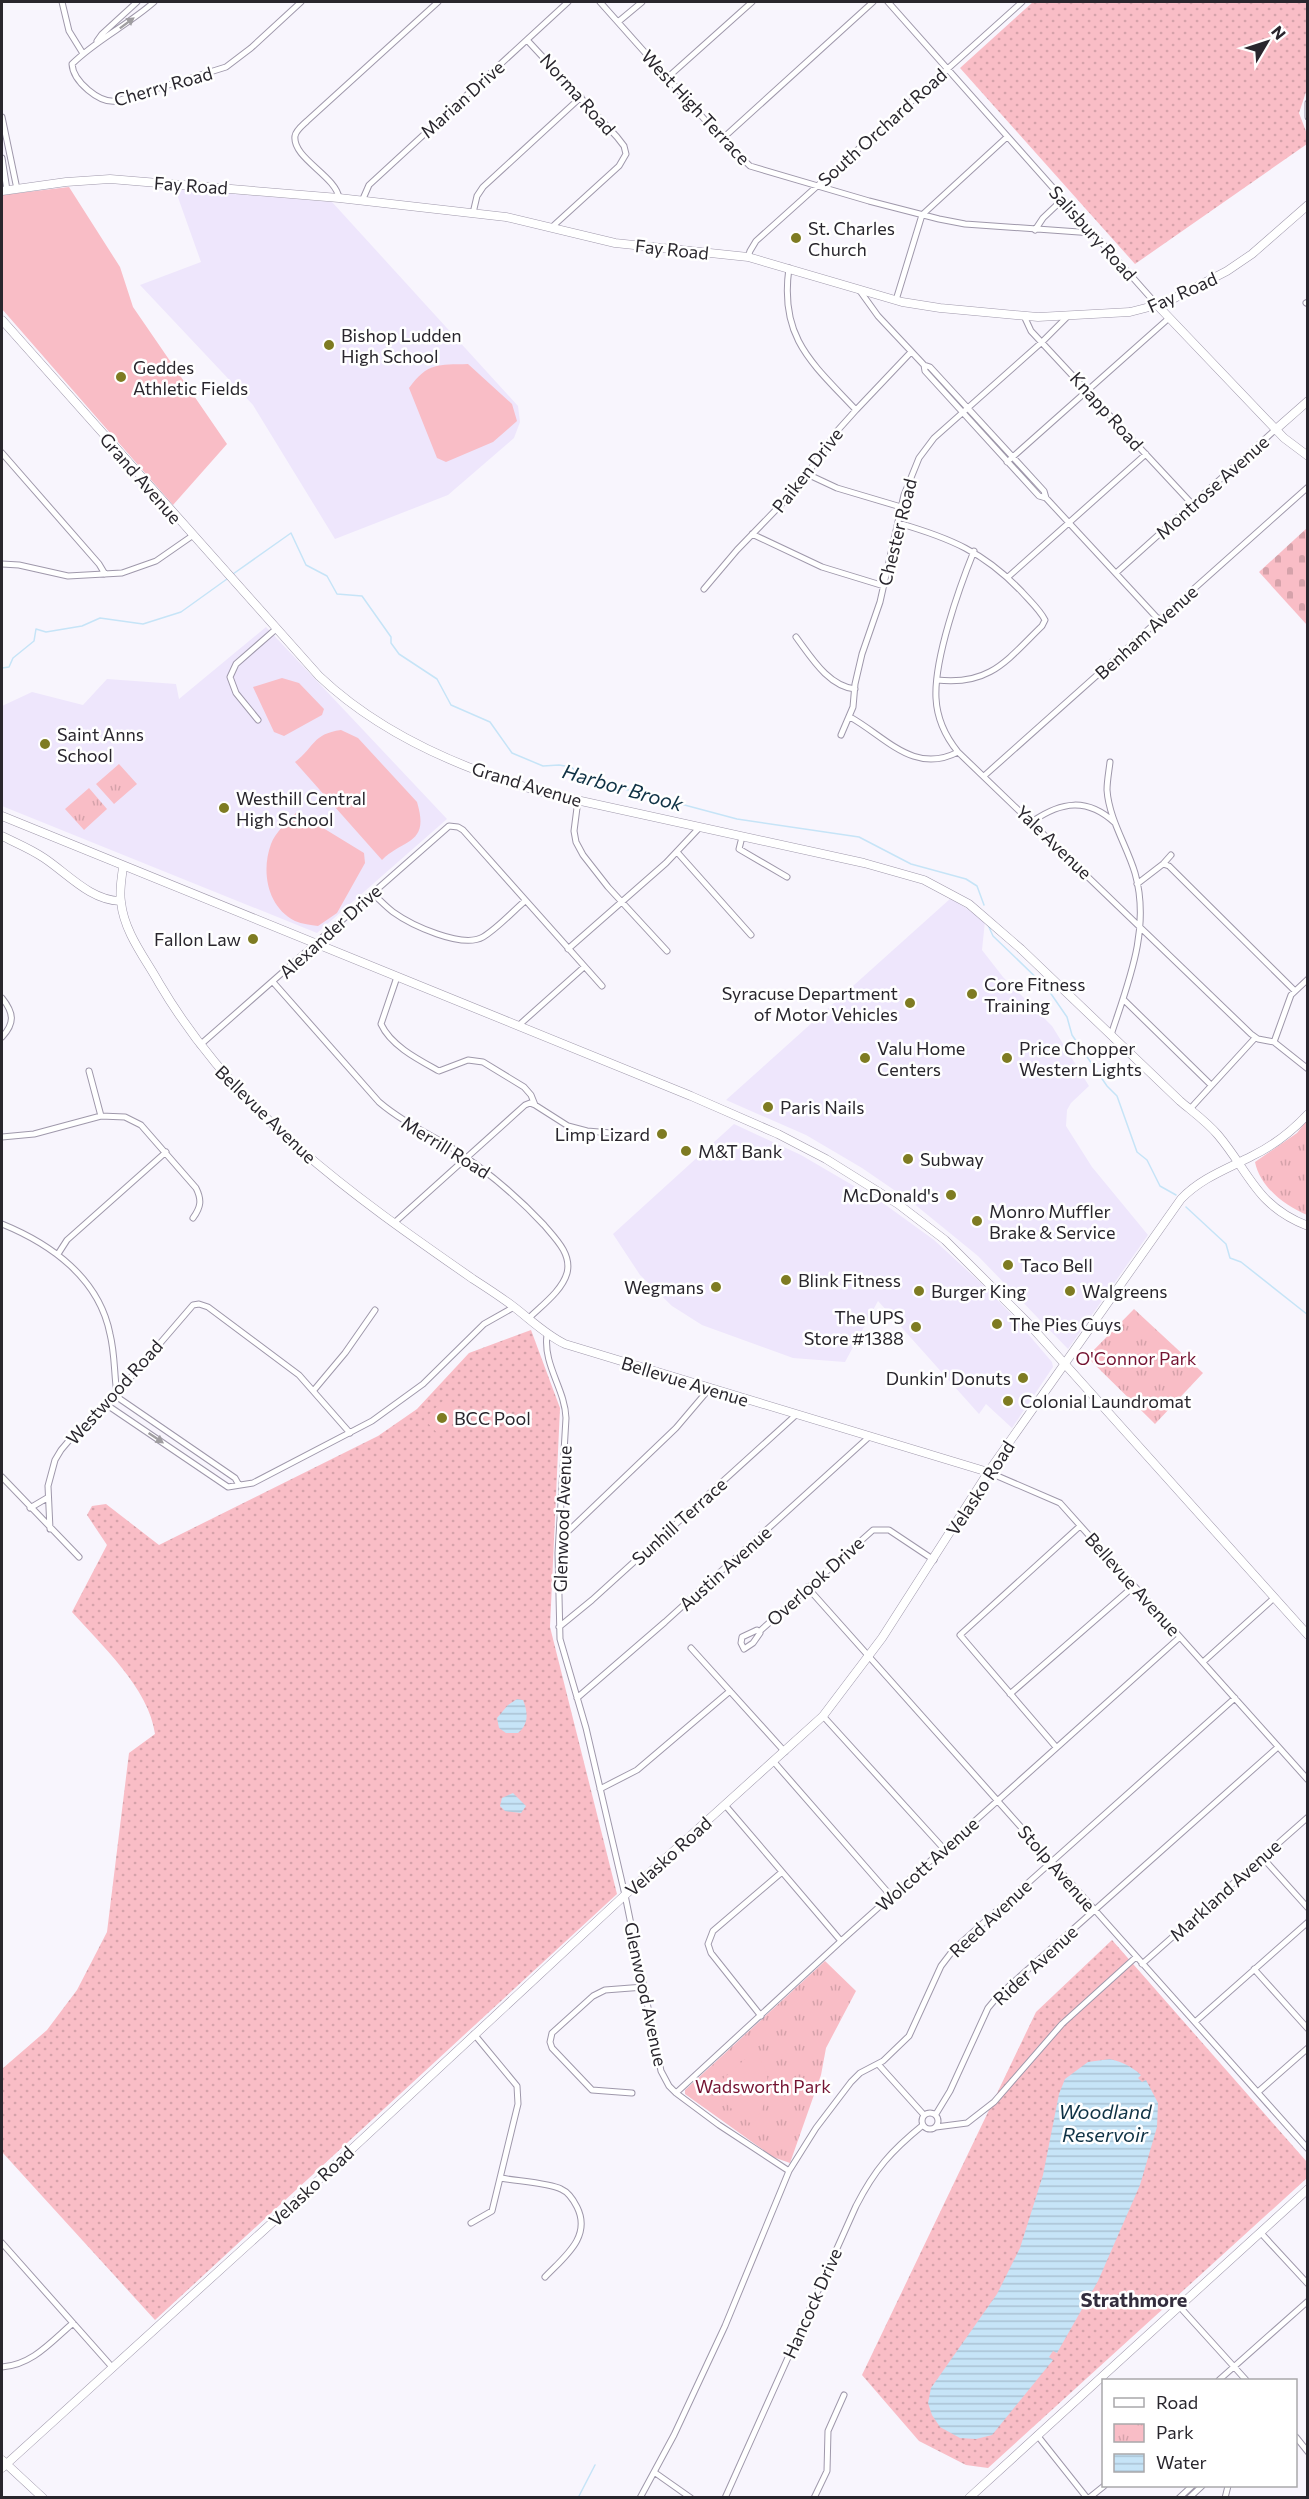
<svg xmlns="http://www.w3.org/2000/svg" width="1309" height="2499" viewBox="0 0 1309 2499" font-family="Commissioner,sans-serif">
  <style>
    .built { fill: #eee6fc }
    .grass { fill: url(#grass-dots) }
    .cemetery { fill: url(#cemetery-stones) }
    .park { fill: url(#park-tufts) }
    .garden { fill: #f9bdc6 }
    .water { fill: url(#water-rules) }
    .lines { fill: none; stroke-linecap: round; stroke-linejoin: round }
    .stream { stroke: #c6e4f7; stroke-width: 1.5 }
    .street-casing { stroke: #9f98ab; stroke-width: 7 }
    .secondary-casing { stroke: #9f98ab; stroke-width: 9 }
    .street { stroke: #fff; stroke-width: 5 }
    .secondary { stroke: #fff; stroke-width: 8 }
    .oneway { fill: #9f9da0 }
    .poi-dot { fill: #7e7b22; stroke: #fff; stroke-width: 2 }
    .labels { text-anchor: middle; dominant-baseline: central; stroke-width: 5; stroke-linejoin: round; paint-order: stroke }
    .street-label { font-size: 18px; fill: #29262d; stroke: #fff }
    .poi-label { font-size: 18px; fill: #29262d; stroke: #fff; text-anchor: start }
    .park-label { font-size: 18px; fill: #741332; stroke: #fff }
    .water-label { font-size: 20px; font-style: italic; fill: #0f3245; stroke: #fff }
    .neighbourhood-label { font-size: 20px; font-weight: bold; fill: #332d3d; stroke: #fff }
  </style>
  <defs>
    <pattern id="grass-dots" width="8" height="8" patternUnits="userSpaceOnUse" patternTransform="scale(1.5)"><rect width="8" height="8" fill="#f9bdc6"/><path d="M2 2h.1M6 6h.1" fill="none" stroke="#d5a2aa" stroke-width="1.8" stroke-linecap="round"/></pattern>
    <pattern id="cemetery-stones" width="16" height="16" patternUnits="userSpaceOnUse" patternTransform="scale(1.5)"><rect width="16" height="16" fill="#f9bdc6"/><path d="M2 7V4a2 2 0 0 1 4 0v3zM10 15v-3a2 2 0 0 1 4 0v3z" fill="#d5a2aa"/></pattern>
    <pattern id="park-tufts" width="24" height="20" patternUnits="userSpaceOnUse" patternTransform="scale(1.5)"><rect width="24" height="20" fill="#f9bdc6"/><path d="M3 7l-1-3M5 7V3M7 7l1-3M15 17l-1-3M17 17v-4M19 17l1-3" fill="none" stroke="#d5a2aa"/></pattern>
    <pattern id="water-rules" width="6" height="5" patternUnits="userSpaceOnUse" patternTransform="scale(1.5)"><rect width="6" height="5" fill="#c6e4f7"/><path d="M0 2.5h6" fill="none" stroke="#aac3d4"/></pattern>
  </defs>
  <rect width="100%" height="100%" fill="#f8f5fd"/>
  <path class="built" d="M175 189 332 202 518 406 520 422 514 438 448 495 335 539 253 405 140 285 201 262Z
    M266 627 447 819 317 933 2 806V706L32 692 83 705 107 679 176 684 179 699Z
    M951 898 985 921 982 950 1003 977 1052 1026 1089 1086 1071 1103 1067 1110 1066 1126 1092 1167 1148 1235 1068 1349 978 1256 913 1203 862 1168 806 1135 726 1100Z
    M734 1124 801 1155 883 1203 934 1240 983 1285 1010 1313 1052 1362 1053 1367 1012 1428 986 1404 979 1414 878 1301 845 1362 793 1358 702 1325 672 1306 640 1275 613 1234Z"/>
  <path class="grass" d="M1033 2H1307V89L1299 113 1307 134V144L1135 264 960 68Z
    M531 1330 560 1408 550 1627 617 1894 155 2320 2 2152V2069L47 2030 77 1990 107 1932 129 1753 155 1734C149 1688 101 1645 72 1612L107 1545 87 1515 92 1506 106 1504 159 1545 378 1436 417 1409 469 1353Z
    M1112 1940 1307 2162V2178L988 2468 966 2465 919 2441 862 2375 1036 2012Z"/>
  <path class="cemetery" d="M1307 528V625L1259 572Z"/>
  <path class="park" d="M119 764 137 784 114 804 96 784Z
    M89 788 107 809 84 830 65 809Z
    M1307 1120V1215C1285 1206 1260 1187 1255 1162L1297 1133Z
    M1134 1309 1203 1373 1155 1424 1087 1357Z
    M825 1961 856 1991 826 2048 821 2075 790 2163 773 2157 685 2094V2090Z"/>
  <path class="garden" d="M69 187 120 267 133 307 227 444 173 505 2 309V195Z
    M468 364 512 404 517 421 493 442 446 462 437 458 409 388C428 362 438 365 468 364Z
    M282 678 299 683 324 709 322 715 284 736 274 732 253 687Z
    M341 730 358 738 417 802C430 845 404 838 382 860L295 762C315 747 312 734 341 730Z
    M297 812 364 853 365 863 337 913 318 926C311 925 302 924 295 921 267 907 261 871 271 844 275 833 288 820 297 812Z
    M444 1400 460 1417 440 1436 424 1419Z
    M752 2053C776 2067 769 2104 754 2122L750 2123C739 2113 717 2101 715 2086Z"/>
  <path class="water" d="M517 1699 523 1700C528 1712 529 1724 518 1733H506L499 1728 497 1718 508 1705Z
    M513 1793 526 1806 521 1813 505 1811 500 1806 502 1798Z
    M1110 2059C1122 2062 1131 2066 1141 2075L1138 2078 1142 2082 1146 2080 1158 2103 1157 2127 1140 2185 1098 2281 1057 2353 1053 2351 1049 2357 1053 2360 992 2435 976 2439 960 2438 940 2427 932 2415 928 2403 931 2388 997 2294 1020 2248 1043 2175 1059 2094 1065 2079 1088 2062Z"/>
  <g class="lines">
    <path class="stream" d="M233 574 291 533 306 565 327 576 337 594 362 596 391 637V643L399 654 437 679 451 705 490 722 512 753 543 766 559 765 571 767 581 775 602 783 737 819 859 837 911 864 966 879 977 886 984 905
      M2 668 9 667 13 658 34 641 36 629 46 632 82 626 100 618 143 624 181 612 227 579
      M988 925 993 936 1047 988 1067 1017 1072 1035 1107 1086 1117 1096 1137 1152 1147 1160 1160 1186 1176 1195
      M1186 1207 1226 1244 1230 1258 1241 1262 1308 1315
      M578 2498 595 2465"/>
    <defs>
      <path id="street" d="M62 2 69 31 82 52
        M154 2C128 25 96 40 72 64 73 81 99 104 117 101L226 67 251 48 301 2
        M600 2 722 139 750 166 869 201 939 219 965 224 1093 233
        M888 2 1158 306
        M618 22 642 2
        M527 40 617 137 624 146 626 154 619 166 552 227
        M97 41 102 34 137 2
        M667 78 752 2
        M1308 103V117
        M2 117 17 189
        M722 139 873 2
        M2 158 7 190
        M339 198C336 176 292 158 295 136 296 130 303 125 307 121L438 2
        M362 201 369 185 568 2
        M473 213 477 196 483 187 581 97
        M1035 230 1043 218 1063 199
        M748 257 750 251 756 241 1022 2
        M789 268C779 338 812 363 856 410
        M860 291 878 316 924 365 925 371 1039 496 1046 498
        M896 300 922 215 1007 137
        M1306 303 1308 302
        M1024 316 1031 331 1193 505
        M924 365 930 367 1044 491 1046 498 1159 620
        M2 453 99 564 105 574
        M1007 462 1169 318
        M807 474 837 488 901 507
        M898 523C950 538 984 552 1022 592 1030 601 1040 610 1045 620L1042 626C1007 660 990 686 937 680
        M752 534 822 567 884 586
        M974 551C959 588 934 659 936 698 937 719 945 736 958 752L1251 1034 1258 1039 1274 1042 1308 1069
        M2 564 19 565 68 576 122 573 156 561 192 536
        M1116 573 1275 430
        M1008 577 1146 454
        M704 589 737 550 798 487 838 430 856 410 911 352
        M796 637C811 657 828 686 855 689
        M850 717C886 737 914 775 958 752
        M258 720 236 693 230 677 236 664 276 629
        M841 735 853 707 855 684 862 654 880 602 904 495 919 458 934 438 1042 342 1068 316
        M1110 762C1109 771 1107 781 1107 790 1109 819 1127 846 1135 873 1151 929 1128 983 1111 1035
        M984 776 1308 487
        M578 800 574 831 576 842 583 855 608 887 667 951
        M1033 821C1061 802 1087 797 1115 823
        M742 837 739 849 787 877
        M677 852 751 935
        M1163 864 1169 866 1295 991
        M1137 884 1163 864 1171 855
        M372 893C379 899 385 906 393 912 411 925 462 949 483 937 498 928 512 912 525 901
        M568 949 666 863 700 827
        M397 977 381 1024C391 1046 419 1060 439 1071L468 1060 483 1062 524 1087 531 1095 535 1105 568 1126 587 1131 623 1134
        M273 982 379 1102C400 1120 425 1132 449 1146 485 1169 515 1194 544 1225 555 1238 572 1254 567 1273 562 1291 541 1306 528 1319
        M2 998C14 1013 15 1023 2 1037
        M1123 999 1211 1085
        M518 1026 584 967
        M1274 1042 1291 995 1308 979
        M200 1045 449 826 458 827 463 830 602 986
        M89 1071 101 1116
        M1190 1109 1255 1038
        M2 1137 34 1134 101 1116 125 1117 141 1125 196 1188C202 1200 201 1207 193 1218
        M394 1223 525 1105 530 1103 535 1105
        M2 1224C51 1244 99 1278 110 1334 115 1354 114 1374 117 1394L120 1399 235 1478 239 1485
        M58 1254 67 1240 166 1152
        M547 1335C543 1365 565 1389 566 1418L558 1553 560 1639 586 1728 625 1895 661 2071 669 2086 676 2093 719 2125 789 2171
        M314 1390 345 1353 375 1310
        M107 1405 228 1487 253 1483 372 1421 423 1384 484 1324 514 1307
        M988 1472 1060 1503 1308 1780
        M2 1477 79 1557
        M30 1508 47 1498
        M50 1529 48 1486 55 1460 61 1450 72 1437 107 1405 193 1305 199 1304 208 1307 299 1375 350 1433
        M559 1540 676 1428 710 1388
        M807 1587 1308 2149
        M559 1627 592 1600 797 1414
        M757 1630 760 1633 753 1643 744 1649 741 1643 742 1637Z
        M760 1631 873 1530H889L934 1560
        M691 1648 785 1752
        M1203 1662 1274 1598
        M1010 1694 1134 1586
        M577 1698 665 1622 870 1436
        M823 1716 944 1849
        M1056 1747 960 1635 1080 1526
        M774 1762 891 1896
        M600 1789 637 1770 730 1691
        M725 1805 841 1941
        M1262 1857 1308 1908
        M1142 1964 1308 1817
        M1254 1969 1308 2029
        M761 2016 711 1953 708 1944 713 1931 782 1872
        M1195 2022 1308 1922
        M878 2064 924 2115
        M1258 2092 1308 2048
        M632 2093 592 2090 552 2048 550 2042 552 2033 593 1996 605 1990 644 1987
        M676 2093 841 1941 1180 1637
        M922 2121a8 8 0 1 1 16 0a8 8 0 1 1-16 0Z
        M936 2114 950 2091 988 2008 998 1996 1278 1747
        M936 2127 967 2123 994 2102 1062 2024 1136 1957
        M501 2178C516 2181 549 2183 561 2189 568 2192 574 2201 577 2207 592 2237 564 2257 545 2277
        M471 2223 492 2211 518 2104 517 2086 474 2034
        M1260 2232 1308 2284
        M2 2243 112 2367
        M1179 2306 1246 2380
        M2 2367C32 2365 51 2342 73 2323
        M1219 2380 1308 2301
        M1037 2435 1087 2498
        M1296 2437 1308 2452
        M654 2472 691 2498
        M640 2498 674 2435 725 2326 789 2171 816 2128 851 2082 860 2073 883 2061 909 2036 941 1966 954 1949 1235 1698
        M725 2498 856 2206C875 2169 891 2151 923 2125
        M814 2498 827 2471 828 2431 844 2395
        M1089 2498 1104 2486
        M1179 2498 1192 2486
        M1189 2498 1202 2486
        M1225 2498 1228 2486"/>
      <path id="secondary" d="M2 191 66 182 110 179 339 198 506 217 615 243 748 257 902 302 940 308 1038 317 1130 312 1165 303 1227 271 1252 254 1308 205
        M1158 306 1284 438 1308 456
        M2 320 319 676C382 736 466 771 549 794L864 863 924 880 969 904 1021 949 1180 1101C1193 1112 1207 1122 1218 1135 1250 1173 1256 1206 1308 1226
        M1275 430 1308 401
        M2 816 691 1096 778 1134 826 1159 898 1204 945 1240 1028 1323 1308 1635
        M2 836C16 843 31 849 44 858 68 874 90 900 120 901
        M123 866C122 878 119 890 121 902 124 932 145 958 159 983 236 1114 351 1194 473 1279 487 1288 501 1297 514 1307 531 1320 546 1335 565 1344L988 1472
        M2 2460 43 2498
        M2 2468 297 2200 625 1895 823 1716 882 1638 991 1468 1181 1199C1201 1178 1227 1169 1252 1156 1273 1146 1292 1131 1308 1114
        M969 2498 1308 2189"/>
    </defs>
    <use href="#street" class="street-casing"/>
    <use href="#secondary" class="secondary-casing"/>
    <use href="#street" class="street"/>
    <use href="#secondary" class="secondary"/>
  </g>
  <defs><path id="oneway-solid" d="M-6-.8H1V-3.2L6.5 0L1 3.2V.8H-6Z" transform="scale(1.5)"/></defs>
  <g class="oneway">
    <use href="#oneway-solid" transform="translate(127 23) rotate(-37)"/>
    <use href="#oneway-solid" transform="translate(156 1438) rotate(34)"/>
  </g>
  <g class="poi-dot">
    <circle cx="796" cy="238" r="6"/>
    <circle cx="329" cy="345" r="6"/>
    <circle cx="121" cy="377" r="6"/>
    <circle cx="45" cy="744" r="6"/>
    <circle cx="224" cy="808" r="6"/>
    <circle cx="253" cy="939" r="6"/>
    <circle cx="972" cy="994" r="6"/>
    <circle cx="910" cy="1003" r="6"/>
    <circle cx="865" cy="1058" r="6"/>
    <circle cx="1007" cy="1058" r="6"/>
    <circle cx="768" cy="1107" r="6"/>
    <circle cx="662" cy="1134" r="6"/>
    <circle cx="686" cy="1151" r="6"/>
    <circle cx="908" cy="1159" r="6"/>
    <circle cx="951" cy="1195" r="6"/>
    <circle cx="977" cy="1221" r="6"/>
    <circle cx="1008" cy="1265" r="6"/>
    <circle cx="786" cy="1280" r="6"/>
    <circle cx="716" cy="1287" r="6"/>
    <circle cx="919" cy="1291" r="6"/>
    <circle cx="1070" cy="1291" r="6"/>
    <circle cx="997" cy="1324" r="6"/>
    <circle cx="916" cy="1327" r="6"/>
    <circle cx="1023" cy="1378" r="6"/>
    <circle cx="1008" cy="1401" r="6"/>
    <circle cx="442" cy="1418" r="6"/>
  </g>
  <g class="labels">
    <g class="street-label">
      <text transform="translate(163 86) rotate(-16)">Cherry Road</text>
      <text transform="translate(578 94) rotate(48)">Norma Road</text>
      <text transform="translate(462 99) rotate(-42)">Marian Drive</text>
      <text transform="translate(696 107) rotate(47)">West High Terrace</text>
      <text transform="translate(882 127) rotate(-42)">South Orchard Road</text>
      <text transform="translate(191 185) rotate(4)">Fay Road</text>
      <text transform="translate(1093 233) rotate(48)">Salisbury Road</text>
      <text transform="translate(672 249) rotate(6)">Fay Road</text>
      <text transform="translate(1182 292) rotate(-24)">Fay Road</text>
      <text transform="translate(1107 411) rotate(48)">Knapp Road</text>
      <text transform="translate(807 470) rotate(-52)">Paiken Drive</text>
      <text transform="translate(141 478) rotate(49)">Grand Avenue</text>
      <text transform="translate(1212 487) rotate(-42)">Montrose Avenue</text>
      <text transform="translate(897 532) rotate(-76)">Chester Road</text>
      <text transform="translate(1146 632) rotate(-42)">Benham Avenue</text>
      <text transform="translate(527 784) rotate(17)">Grand Avenue</text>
      <text transform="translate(1054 842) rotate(44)">Yale Avenue</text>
      <text transform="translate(330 931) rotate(-42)">Alexander Drive</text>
      <text transform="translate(266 1114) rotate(44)">Bellevue Avenue</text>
      <text transform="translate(446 1147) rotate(32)">Merrill Road</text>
      <text transform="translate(685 1381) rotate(17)">Bellevue Avenue</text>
      <text transform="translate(114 1392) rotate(-48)">Westwood Road</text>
      <text transform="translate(980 1488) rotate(-57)">Velasko Road</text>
      <text transform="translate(562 1519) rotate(-88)">Glenwood Avenue</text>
      <text transform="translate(679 1521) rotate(-42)">Sunhill Terrace</text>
      <text transform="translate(725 1568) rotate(-42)">Austin Avenue</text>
      <text transform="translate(815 1581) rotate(-42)">Overlook Drive</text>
      <text transform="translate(1133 1584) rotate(48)">Bellevue Avenue</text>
      <text transform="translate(668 1856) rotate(-42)">Velasko Road</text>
      <text transform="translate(927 1864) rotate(-42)">Wolcott Avenue</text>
      <text transform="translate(1057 1868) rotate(49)">Stolp Avenue</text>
      <text transform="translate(1225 1890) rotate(-42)">Markland Avenue</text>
      <text transform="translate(990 1918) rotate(-43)">Reed Avenue</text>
      <text transform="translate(1035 1965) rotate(-43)">Rider Avenue</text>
      <text transform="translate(646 1994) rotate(78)">Glenwood Avenue</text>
      <text transform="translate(311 2186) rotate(-43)">Velasko Road</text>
      <text transform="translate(812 2303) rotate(-66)">Hancock Drive</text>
    </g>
    <g class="poi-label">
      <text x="808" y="228">St. Charles<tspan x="808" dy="21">Church</tspan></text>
      <text x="341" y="335">Bishop Ludden<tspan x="341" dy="21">High School</tspan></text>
      <text x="133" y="367">Geddes<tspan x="133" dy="21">Athletic Fields</tspan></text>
      <text x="57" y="734">Saint Anns<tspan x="57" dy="21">School</tspan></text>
      <text x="236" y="798">Westhill Central<tspan x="236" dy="21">High School</tspan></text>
      <text x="241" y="939" text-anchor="end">Fallon Law</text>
      <text x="984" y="984">Core Fitness<tspan x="984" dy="21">Training</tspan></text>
      <text x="898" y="993" text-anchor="end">Syracuse Department<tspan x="898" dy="21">of Motor Vehicles</tspan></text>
      <text x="877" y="1048">Valu Home<tspan x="877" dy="21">Centers</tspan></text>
      <text x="1019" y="1048">Price Chopper<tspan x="1019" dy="21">Western Lights</tspan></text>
      <text x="780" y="1107">Paris Nails</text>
      <text x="650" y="1134" text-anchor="end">Limp Lizard</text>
      <text x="698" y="1151">M&amp;T Bank</text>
      <text x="920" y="1159">Subway</text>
      <text x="939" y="1195" text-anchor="end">McDonald's</text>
      <text x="989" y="1211">Monro Muffler<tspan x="989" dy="21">Brake &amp; Service</tspan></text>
      <text x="1020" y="1265">Taco Bell</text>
      <text x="798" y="1280">Blink Fitness</text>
      <text x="704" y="1287" text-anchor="end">Wegmans</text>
      <text x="931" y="1291">Burger King</text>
      <text x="1082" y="1291">Walgreens</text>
      <text x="904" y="1317" text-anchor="end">The UPS<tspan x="904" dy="21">Store #1388</tspan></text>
      <text x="1009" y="1324">The Pies Guys</text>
      <text x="1011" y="1378" text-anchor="end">Dunkin' Donuts</text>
      <text x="1020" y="1401">Colonial Laundromat</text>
      <text x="454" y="1418">BCC Pool</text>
    </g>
    <g class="park-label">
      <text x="1136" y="1358">O'Connor Park</text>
      <text x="763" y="2086">Wadsworth Park</text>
    </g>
    <g class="water-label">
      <text transform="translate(623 787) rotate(16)">Harbor Brook</text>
      <text x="1105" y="2111">Woodland<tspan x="1105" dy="23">Reservoir</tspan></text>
    </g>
    <g class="neighbourhood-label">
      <text x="1134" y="2299">Strathmore</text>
    </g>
  </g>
  <rect width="1309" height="2499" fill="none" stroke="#29262d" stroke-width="6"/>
  <rect x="1102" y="2379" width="195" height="108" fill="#ffffff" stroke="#a9a8ab" stroke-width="1.5"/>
  <rect x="1114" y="2398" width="30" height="9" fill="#ffffff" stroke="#a9a8ab" stroke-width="1.5"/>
  <text x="1156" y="2409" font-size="18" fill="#29262d">Road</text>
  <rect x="1114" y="2424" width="30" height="18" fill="url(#park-tufts)" stroke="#a9a8ab" stroke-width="1.5"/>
  <text x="1156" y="2439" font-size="18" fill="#29262d">Park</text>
  <rect x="1114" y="2454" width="30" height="18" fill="url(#water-rules)" stroke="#a9a8ab" stroke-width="1.5"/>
  <text x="1156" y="2469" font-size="18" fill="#29262d">Water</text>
  <g transform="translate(1267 42) rotate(51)" stroke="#ffffff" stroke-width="4.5" paint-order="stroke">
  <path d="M0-4.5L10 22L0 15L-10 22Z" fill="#29262d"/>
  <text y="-9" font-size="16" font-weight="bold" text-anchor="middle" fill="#29262d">N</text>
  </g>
</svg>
